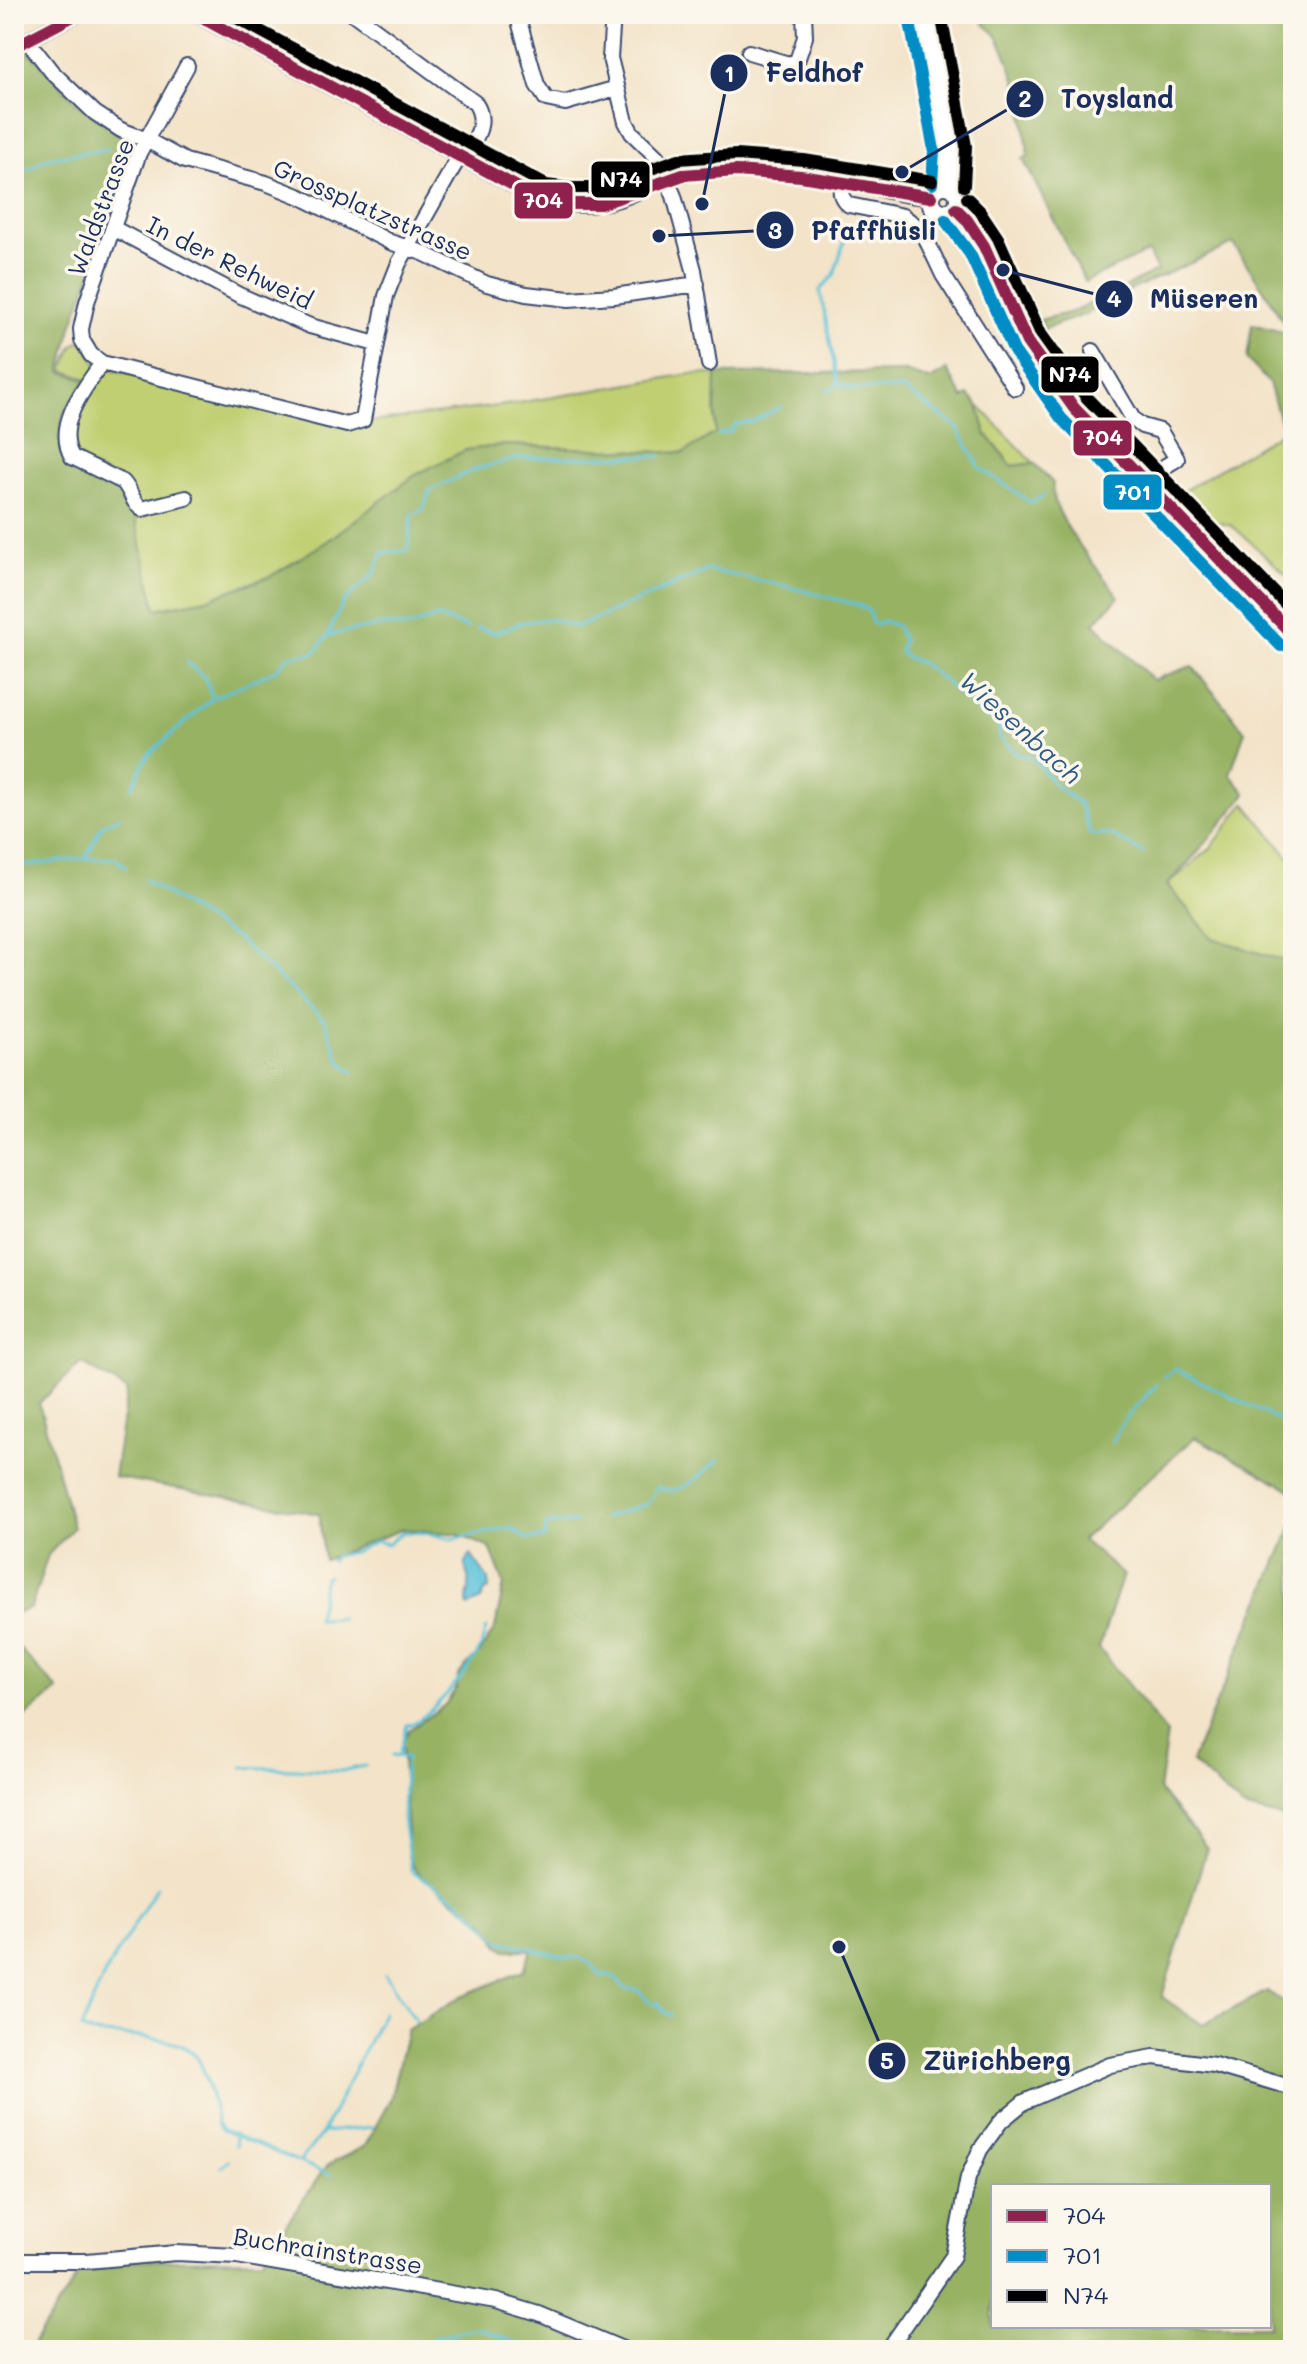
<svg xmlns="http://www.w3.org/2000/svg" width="1307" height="2364" viewBox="0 0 1307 2364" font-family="Mali,sans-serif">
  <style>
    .green { fill: #bfcf71; stroke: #6d7f68; stroke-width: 2 }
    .forest { fill: #97b263; stroke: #597060; stroke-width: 2; fill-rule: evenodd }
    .water { fill: #5cc3d9; stroke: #3c799c; stroke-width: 2 }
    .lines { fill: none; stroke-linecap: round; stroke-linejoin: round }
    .stream { stroke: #5cc3d9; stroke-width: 3 }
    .minor-casing { stroke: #3b4a6e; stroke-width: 18 }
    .major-casing { stroke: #3b4a6e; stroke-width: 22 }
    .minor { stroke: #fff; stroke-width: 14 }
    .major { stroke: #fff; stroke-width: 18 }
    .bus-1-casing { stroke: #fbf7ec; stroke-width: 18 }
    .bus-2-casing { stroke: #fbf7ec; stroke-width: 18 }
    .bus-3-casing { stroke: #fbf7ec; stroke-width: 18 }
    .bus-1 { stroke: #8e224d; stroke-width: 12 }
    .bus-2 { stroke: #008dc5; stroke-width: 12 }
    .bus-3 { stroke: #000; stroke-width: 12 }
    .labels { text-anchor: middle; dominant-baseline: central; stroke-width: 7; stroke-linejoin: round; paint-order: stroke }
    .street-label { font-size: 24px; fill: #1b2f5e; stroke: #fbf7ec }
    .water-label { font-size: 26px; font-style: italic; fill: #2e5b83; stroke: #fbf7ec }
    .leader { fill: none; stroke: #1b2f5e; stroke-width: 3 }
    .callout-dot { fill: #1b2f5e; stroke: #fbf7ec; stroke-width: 3 }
    .mark-label { font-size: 24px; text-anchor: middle; font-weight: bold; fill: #fff }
    .callout-label { font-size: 26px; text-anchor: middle; font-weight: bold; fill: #1b2f5e; stroke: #fbf7ec; stroke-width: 7; stroke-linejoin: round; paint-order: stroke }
    .line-badge { stroke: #fbf7ec; stroke-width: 3 }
    .badge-label { font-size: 22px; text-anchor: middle; font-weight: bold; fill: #fff }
  </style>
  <rect width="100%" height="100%" fill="#fbf7ec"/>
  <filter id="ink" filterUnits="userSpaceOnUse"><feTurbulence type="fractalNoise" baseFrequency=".0125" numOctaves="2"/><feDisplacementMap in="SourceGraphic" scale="16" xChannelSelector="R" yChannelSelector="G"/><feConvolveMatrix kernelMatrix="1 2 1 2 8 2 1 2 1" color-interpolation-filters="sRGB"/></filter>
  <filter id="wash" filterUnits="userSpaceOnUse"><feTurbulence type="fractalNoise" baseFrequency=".006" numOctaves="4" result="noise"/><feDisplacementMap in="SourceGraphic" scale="32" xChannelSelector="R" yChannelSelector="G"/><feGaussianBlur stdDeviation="1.8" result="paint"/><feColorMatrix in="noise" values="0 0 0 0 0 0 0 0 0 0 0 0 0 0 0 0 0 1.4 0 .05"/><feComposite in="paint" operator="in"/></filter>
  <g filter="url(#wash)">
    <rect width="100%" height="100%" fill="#f3e3c8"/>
    <path class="green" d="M82 340 99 366 347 425 506 405 690 374H716L715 433 683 453 506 445 466 450 415 475 326 542 271 576 207 599 155 609 130 497 77 460 65 438 90 380 63 370 73 346Z
      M978 405 1034 463 1012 466 986 434Z
      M1283 431 1293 439V581L1237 530 1230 525 1195 518 1175 496Z
      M1245 803 1293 862V964L1212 938 1167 885 1210 849Z"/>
    <path class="forest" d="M979 14H1293V439L1283 431 1269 383 1247 359 1252 324 1290 334 1272 302 1233 244 1122 294 1086 314 1044 329 1040 320 1075 311 1157 271 1148 252 1085 282 1023 159 1028 156C1024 114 1019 76 998 38 992 26 986 32 979 14Z
      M24 46 77 103 129 141 131 163 72 326 61 371 86 380 63 415 59 438 64 450 119 483 130 497 156 609 207 599 271 576 326 542 415 475 466 450 506 445 683 453 715 433 716 374 906 372 930 380 947 370 963 398 969 395 978 405 986 434 1012 466 1034 463 1053 483C1047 513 1101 572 1119 597L1094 623 1153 680 1192 666 1245 731 1230 774 1246 794 1198 852 1167 885 1212 938 1293 964V1491L1195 1437 1082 1540 1123 1575 1099 1648 1167 1734 1159 1790 1207 1848 1162 1997 1203 2025 1267 1991 1293 2009V2350H29L87 2261 263 2259 326 2166 365 2146 390 2100 407 2030 462 1996 523 1971 532 1950H506L499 1945 484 1922 420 1875 412 1866 408 1854 402 1742 409 1730 445 1705 457 1687 458 1675 481 1651 495 1628 504 1584 490 1548 458 1534 403 1529 324 1560 319 1514 114 1477 127 1390 81 1363 39 1403 73 1528 48 1555 31 1608 14 1614V52ZM993 2186H1269V2326H993Z
      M1293 1524V1820L1243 1808 1191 1762Z
      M14 1643 58 1690 14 1726Z"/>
    <path class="water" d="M471 1555 488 1579 489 1589 485 1591 481 1600 468 1606C465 1597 469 1595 469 1587 471 1572 459 1570 471 1555Z"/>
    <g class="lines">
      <path class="stream" d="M14 168 29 169 46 158 108 149
        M837 221 836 228 844 242 834 275 820 290 838 383
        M828 390 838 384 854 389H903L957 427 980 468 1032 503 1045 495
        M718 434 730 432 736 424 752 422 781 407
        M477 628 495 633 523 622 550 619 577 627 708 570 781 585 859 605 869 611 872 623 876 625 883 621 897 626 903 640 900 652C907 660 914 659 922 664 950 682 970 710 1000 725L999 737 1017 754 1034 759 1056 786 1080 804 1090 834 1111 835 1144 853
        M328 635 383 625 407 627 439 617 468 628
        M186 662 205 678 212 696
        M132 787 148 755 213 698 276 670 289 656 314 653 328 635 344 601 374 574 383 552 408 551 412 515 423 510 430 490 476 469 520 458 661 456
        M86 858 116 859 126 867
        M14 867 86 858 102 825 120 817
        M145 880 239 940 324 1020 340 1061 353 1072
        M1164 1378 1175 1369 1293 1427
        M1112 1442 1125 1419 1157 1384
        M603 1518 647 1504 658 1487C681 1499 701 1474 718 1460
        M331 1561 335 1556 357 1551 376 1541 388 1544 403 1532 427 1533 452 1539 510 1528 527 1539 544 1538 547 1524 576 1523
        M317 1618 325 1578 328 1576
        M317 1619 341 1618
        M393 1755 408 1758 406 1762
        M399 1755 407 1725C426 1723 474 1665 481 1647 483 1641 484 1634 486 1628
        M243 1767 341 1771 365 1766
        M405 1767 403 1818 411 1871 455 1898 476 1916 500 1941 563 1957 579 1958 591 1964 602 1977 606 1974 616 1978 625 1988 638 1990 647 2000 656 2005 658 2002 664 2012 671 2015
        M157 1887 104 1975 81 2029 92 2033C120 2037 182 2033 198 2059 209 2078 212 2104 218 2125L222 2130 331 2175
        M385 1974 416 2021
        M324 2132 372 2127
        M234 2134 236 2146
        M300 2161 323 2132 383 2013
        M221 2167 228 2160
        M433 2337 478 2328 523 2346 566 2350 588 2343 606 2350
        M362 2350H371
        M391 2350 416 2340"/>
    </g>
  </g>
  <g filter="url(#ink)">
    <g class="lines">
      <defs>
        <path id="minor" d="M195 14 541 200C567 205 593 208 619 199 647 189 662 177 694 173 749 166 810 176 865 186 887 190 907 197 931 197
          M354 14 475 103C489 123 474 141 463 159
          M517 14 537 85 546 99 565 103 617 88
          M613 14 610 58 626 122 632 133 657 157 674 196 694 270 709 364
          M27 40 52 72 95 113 121 130 147 140 185 161 266 183 301 197 390 242 423 253 487 284 526 294 569 299 614 296 697 284
          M14 47 77 14
          M749 52 789 64 797 61 805 37 804 14
          M187 66 139 153 87 302 81 329 82 340 91 355 102 363 347 425 363 420 386 296 399 263 459 157
          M841 182C840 192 840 198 849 205L903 216 915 225 925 237 943 275 1015 388
          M113 228 239 295 310 326 376 344
          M1093 351 1133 419 1142 426 1160 431 1177 459 1144 479
          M102 363C84 389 54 425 72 457L123 482C131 490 132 503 142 509L186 498
          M14 2261H87L176 2253 237 2256 496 2301 539 2314 625 2350
          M888 2350 953 2256 968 2178 980 2150 1001 2121 1024 2102 1110 2065 1154 2057 1214 2065 1293 2088"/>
        <path id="major" d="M925 14 950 149 948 185
          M931 199a14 14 0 1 1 28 0a14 14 0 1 1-28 0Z
          M956 209C988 237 997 282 1015 319 1030 351 1052 380 1074 408L1293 635"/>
      </defs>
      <use href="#minor" class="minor-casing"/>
      <use href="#major" class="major-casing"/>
      <use href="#minor" class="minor"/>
      <use href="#major" class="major"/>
      <defs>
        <path id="bus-1" d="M195 14 541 200 570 204H600L683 175 736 171 801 176 931 197
          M14 47 77 14
          M956 209 967 220 984 246 1027 342 1074 408 1293 635"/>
        <path id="bus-2" d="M909 17 934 150 932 184
          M945 220 970 254 1014 351 1061 418 1281 646"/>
        <path id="bus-3" d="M229 14 546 185 572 188H597L679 159 736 155 804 160 932 181
          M941 14 966 146 964 186
          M967 198 980 211 998 238 1041 334 1086 397 1293 612"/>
      </defs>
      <use href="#bus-1" class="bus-1-casing"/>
      <use href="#bus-2" class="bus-2-casing"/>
      <use href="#bus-3" class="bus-3-casing"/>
      <use href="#bus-1" class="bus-1"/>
      <use href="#bus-2" class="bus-2"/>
      <use href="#bus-3" class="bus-3"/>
    </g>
  </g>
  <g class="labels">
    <g class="street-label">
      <text transform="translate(100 207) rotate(-69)">Waldstrasse</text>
      <text transform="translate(373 209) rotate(24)">Grossplatzstrasse</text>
      <text transform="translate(230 262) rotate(26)">In der Rehweid</text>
      <text transform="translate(328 2250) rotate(9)">Buchrainstrasse</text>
    </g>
    <g class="water-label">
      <text transform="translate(1021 727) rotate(42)">Wiesenbach</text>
    </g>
  </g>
  <path class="leader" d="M702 204L729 73M902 172L1025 99M659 236L775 230M1003 270L1114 299M839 1947L887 2061"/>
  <g class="callout-dot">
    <circle cx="702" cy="204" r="8"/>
    <circle cx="902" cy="172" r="8"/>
    <circle cx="659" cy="236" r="8"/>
    <circle cx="1003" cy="270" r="8"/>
    <circle cx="839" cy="1947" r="8"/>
    <circle cx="729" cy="73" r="20"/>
    <circle cx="1025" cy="99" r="20"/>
    <circle cx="775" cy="230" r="20"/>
    <circle cx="1114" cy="299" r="20"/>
    <circle cx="887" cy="2061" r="20"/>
  </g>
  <g class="mark-label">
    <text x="729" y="82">1</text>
    <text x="1025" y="107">2</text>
    <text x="775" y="239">3</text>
    <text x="1114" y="307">4</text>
    <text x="887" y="2069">5</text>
  </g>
  <g class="callout-label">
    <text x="814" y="82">Feldhof</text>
    <text x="1117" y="108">Toysland</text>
    <text x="874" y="240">Pfaffhüsli</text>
    <text x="1204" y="308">Müseren</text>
    <text x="997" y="2070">Zürichberg</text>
  </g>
  <g class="line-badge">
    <rect x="590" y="160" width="61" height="39" rx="8" fill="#000"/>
    <rect x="513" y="181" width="61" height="39" rx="8" fill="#8e224d"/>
    <rect x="1040" y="355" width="60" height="39" rx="8" fill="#000"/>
    <rect x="1072" y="419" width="61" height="38" rx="8" fill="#8e224d"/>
    <rect x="1102" y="473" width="61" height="38" rx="8" fill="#008dc5"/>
  </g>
  <g class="badge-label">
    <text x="621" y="187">N74</text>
    <text x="543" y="208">704</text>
    <text x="1070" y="382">N74</text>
    <text x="1103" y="445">704</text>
    <text x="1133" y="500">701</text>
  </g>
  <rect width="1307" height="2364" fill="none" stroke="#fbf7ec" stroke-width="48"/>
  <rect x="991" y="2184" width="280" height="144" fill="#fbf7ec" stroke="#a1a7b3" stroke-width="2"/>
  <rect x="1007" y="2210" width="40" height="12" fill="#8e224d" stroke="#a1a7b3" stroke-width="2"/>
  <text x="1063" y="2224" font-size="24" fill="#1b2f5e">704</text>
  <rect x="1007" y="2250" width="40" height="12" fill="#008dc5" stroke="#a1a7b3" stroke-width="2"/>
  <text x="1063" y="2264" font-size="24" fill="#1b2f5e">701</text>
  <rect x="1007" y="2290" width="40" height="12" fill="#000000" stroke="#a1a7b3" stroke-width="2"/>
  <text x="1063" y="2304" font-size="24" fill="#1b2f5e">N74</text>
</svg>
